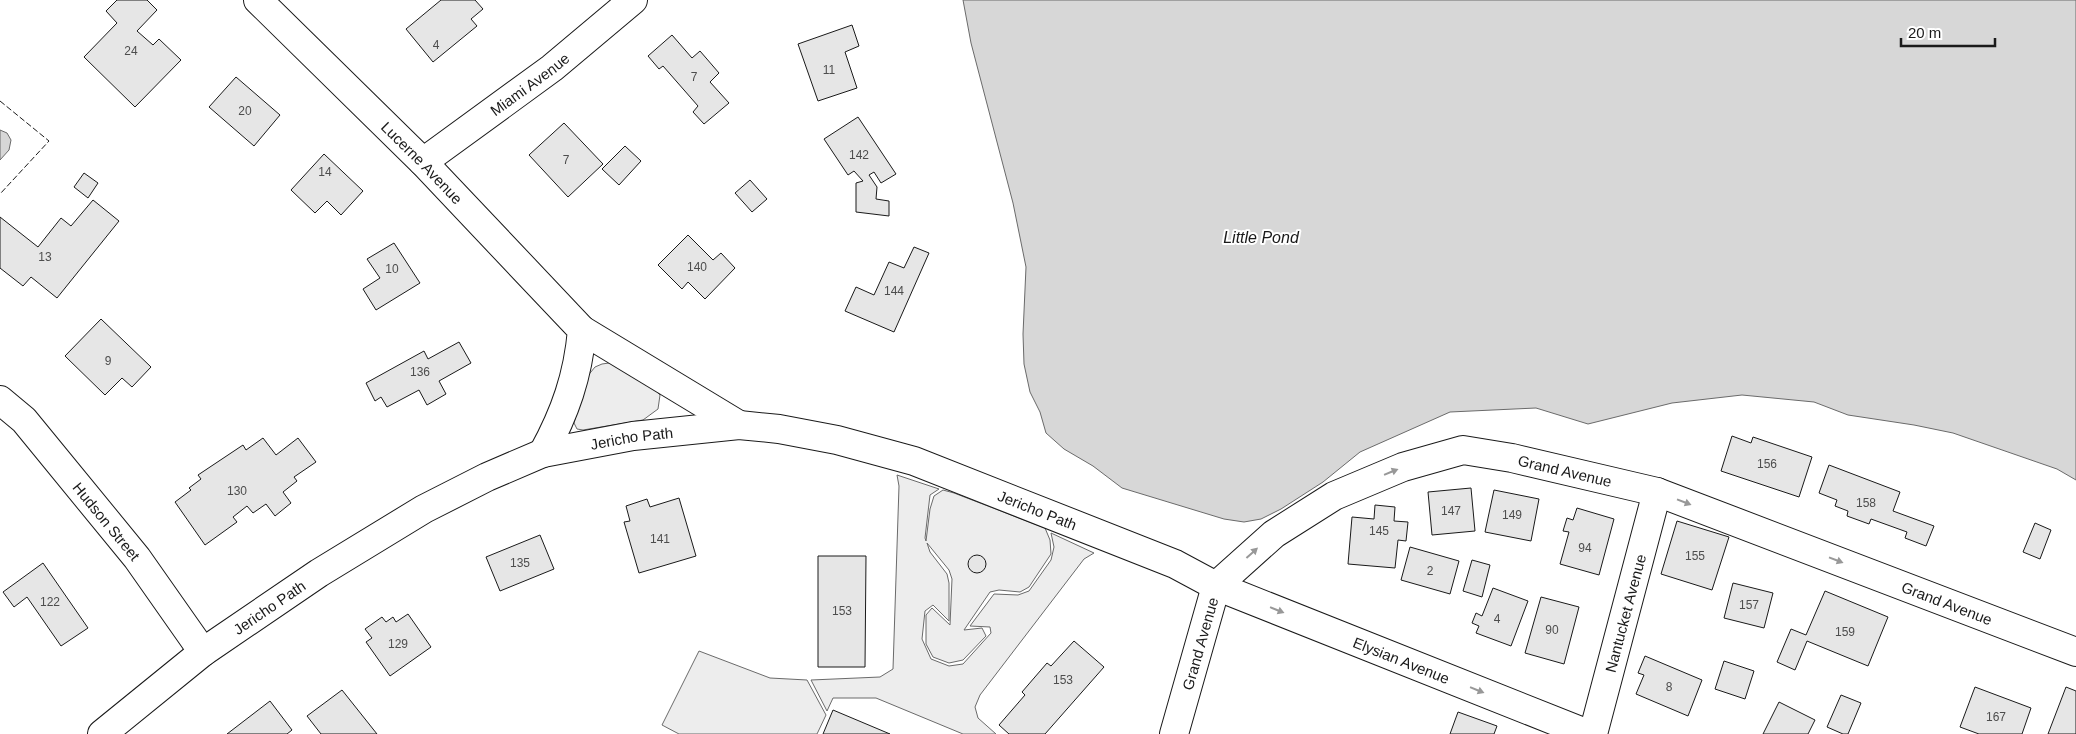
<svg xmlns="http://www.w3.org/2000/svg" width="2076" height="734" viewBox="0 0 2076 734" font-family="Arial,sans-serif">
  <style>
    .built { fill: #ededed; stroke: #6a6a6a }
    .water { fill: #d7d7d7; stroke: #6a6a6a }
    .building { fill: #e6e6e6; stroke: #1a1a1a }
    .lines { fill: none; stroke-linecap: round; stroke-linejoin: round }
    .minor-casing { stroke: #1a1a1a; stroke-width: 30 }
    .minor { stroke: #fff; stroke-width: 28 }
    .fence { stroke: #1a1a1a; stroke-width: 1; stroke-dasharray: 6 2.5; stroke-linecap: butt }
    .oneway { fill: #989898 }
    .labels { text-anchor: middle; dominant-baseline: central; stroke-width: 4; stroke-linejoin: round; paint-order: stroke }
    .number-label { font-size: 12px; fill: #4d4d4d }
    .street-label { font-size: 15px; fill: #1a1a1a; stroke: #fff }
    .water-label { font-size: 16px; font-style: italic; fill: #1a1a1a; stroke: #fff }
  </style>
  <rect width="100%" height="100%" fill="#fff"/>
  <path class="built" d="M609 363 616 365 655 390 660 395 658 409 643 420 583 430 577 429 574 423 586 378 595 367 602 364Z
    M897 475 939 489 930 495 925 538 926 541 930 509 934 496 943 490 954 493 1045 528 1050 540 1051 554 1029 587 1020 592 999 590 990 592 964 630 982 628 986 636 963 660 949 663 933 657 926 644V615L932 608 950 625 952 579 949 570 927 543 930 552 947 574 949 583V621L933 605 925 611 922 639 931 659 949 666 963 664 991 633 990 627 970 626 994 594 1018 595 1029 591 1051 560 1054 547 1051 533 1094 553 1084 559 980 695 975 707 978 718 996 734H963L876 698H833L827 711 811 680 880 677 893 669 899 486Z
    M699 651 770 678 807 680 826 715 817 734H679L662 725Z"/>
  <path class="water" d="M963 0H2076V480L2057 469 1953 433 1914 425 1848 415 1814 402 1742 395 1672 403 1588 424 1536 408 1450 412 1360 452 1323 482 1281 509 1261 519 1244 522 1224 519 1122 488 1093 466 1064 449 1046 433 1040 412 1030 392 1024 364 1023 334 1026 267 1013 203 971 43Z
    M0 130 7 133 11 140 9 150 0 160Z"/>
  <path class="building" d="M117 0H147L157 10 137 31 153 45 159 39 181 60 135 107 84 57 117 23 106 11Z
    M441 0H475L483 9 471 19 477 26 433 62 406 29Z
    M852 25 859 46 845 52 857 88 818 101 798 44Z
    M672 35 692 58 700 51 719 73 710 82 729 103 704 124 693 112 698 106 663 66 659 69 648 56Z
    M236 77 280 115 254 146 209 107Z
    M858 117 896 174 881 183 874 172 869 175 877 187 876 199 889 201V216L856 212V183L863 181 854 171 848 175 824 139Z
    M564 123 603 164 568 197 529 155Z
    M625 146 641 161 619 185 602 169Z
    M324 154 363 191 341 215 327 201 315 213 291 190Z
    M84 173 98 183 88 198 74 187Z
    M750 180 767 199 752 212 735 193Z
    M93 200 119 221 57 298 31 277 23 286 0 268V217L38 247 61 218 71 226Z
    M688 235 713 260 721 253 735 268 705 299 688 282 682 289 658 265Z
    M394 243 420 283 376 310 363 289 380 278 367 259Z
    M914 247 929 253 894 332 845 311 856 287 874 295 889 262 904 268Z
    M101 319 151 367 132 387 122 378 105 395 65 356Z
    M459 342 471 363 439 381 446 394 427 405 419 390 387 407 381 397 375 401 366 383 424 351 428 359Z
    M1732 436 1751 443 1753 437 1812 457 1799 497 1721 471Z
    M263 438 276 455 298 438 316 462 294 477 297 481 283 492 291 503 275 516 266 504 253 513 247 506 233 517 237 522 205 545 175 502 191 490 189 488 201 479 198 475 243 445 246 450Z
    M1829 465 1900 492 1893 511 1934 526 1926 546 1905 538 1907 532 1871 519 1869 524 1847 516 1848 511 1835 506 1837 500 1819 493Z
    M1471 488 1475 531 1432 535 1428 492Z
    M1494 490 1539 499 1531 541 1485 532Z
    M679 498 696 556 639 573 624 522 630 521 626 506 647 499 650 507Z
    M1375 505 1395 507 1394 521 1408 522 1406 541 1398 540 1395 568 1348 564 1352 517 1374 519Z
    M1577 508 1614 519 1599 575 1560 564 1569 532 1563 531 1567 518 1573 520Z
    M1677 521 1729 537 1712 590 1661 574Z
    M2035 523 2051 530 2040 559 2023 552Z
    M540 535 554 569 500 591 486 557Z
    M1410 547 1459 561 1450 594 1401 580Z
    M968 564a9 9 0 1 1 18 0a9 9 0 1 1-18 0Z
    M818 556H866L865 667H818Z
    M1472 560 1490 565 1482 597 1463 591Z
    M43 563 88 628 61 646 27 597 14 607 3 592Z
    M1733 583 1773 593 1764 628 1724 618Z
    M1493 588 1528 601 1511 646 1476 633 1479 626 1472 623 1476 613 1482 616Z
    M1825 591 1888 617 1868 666 1807 641 1795 670 1777 662 1791 629 1806 635Z
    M1541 597 1579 607 1564 664 1525 653Z
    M408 614 431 647 390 676 366 642 372 638 365 629 382 617 386 622 393 617 396 622Z
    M1074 641 1104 667 1045 734H1009L999 725 1025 695 1022 692 1047 663 1051 666Z
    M1645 656 1702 680 1688 716 1636 694 1644 675 1638 673Z
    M1724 661 1754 671 1745 699 1715 689Z
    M1975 687 2031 708 2022 734H1979L1960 727Z
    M2066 687 2076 691V734H2048Z
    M342 690 377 734H321L307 716Z
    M1841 695 1861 703 1848 734H1843L1827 727Z
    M270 701 292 730 287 734H227Z
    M1779 702 1815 720 1808 734H1763Z
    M833 710 890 734H823Z
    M1458 712 1497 726 1494 734H1450Z"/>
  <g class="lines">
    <defs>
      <g id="minor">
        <path id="s1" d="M258 0 423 162 582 330C578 376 565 413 543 453"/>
        <path id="s2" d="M423 162 552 68 633 0"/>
        <path d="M582 330 739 425"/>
        <path id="s3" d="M0 400 24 420 137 558 203 652"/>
        <path id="s4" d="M102 734 203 652 319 573 424 509 487 477 543 453 633 436 739 425 779 429 837 440 914 461 1175 564 1216 586 1588 734"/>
        <path id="s5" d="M1174 734 1216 586 1274 534 1334 496 1403 467 1463 450 1512 458 1657 492 2076 652"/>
        <path id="s6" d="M1593 734 1657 492"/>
      </g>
    </defs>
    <use href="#minor" class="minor-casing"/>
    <use href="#minor" class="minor"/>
    <path class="fence" d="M0 101 49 141 0 194"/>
  </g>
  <defs><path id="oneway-solid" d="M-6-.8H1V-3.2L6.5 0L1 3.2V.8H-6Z" transform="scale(1.25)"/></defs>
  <g class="oneway">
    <use href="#oneway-solid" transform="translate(1391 472) rotate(-22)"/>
    <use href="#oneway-solid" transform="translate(1684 502) rotate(21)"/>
    <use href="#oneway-solid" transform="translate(1252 553) rotate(-42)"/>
    <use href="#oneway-solid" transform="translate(1836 560) rotate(21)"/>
    <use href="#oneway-solid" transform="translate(1277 610) rotate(22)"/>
    <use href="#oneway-solid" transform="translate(1477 690) rotate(22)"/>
  </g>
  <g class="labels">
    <g class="number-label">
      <text x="436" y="45">4</text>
      <text x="131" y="51">24</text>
      <text x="829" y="70">11</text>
      <text x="694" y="77">7</text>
      <text x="245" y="111">20</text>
      <text x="859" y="155">142</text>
      <text x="566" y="160">7</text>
      <text x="325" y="172">14</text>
      <text x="45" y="257">13</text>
      <text x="697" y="267">140</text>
      <text x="392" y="269">10</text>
      <text x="894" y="291">144</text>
      <text x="108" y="361">9</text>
      <text x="420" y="372">136</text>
      <text x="1767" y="464">156</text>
      <text x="237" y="491">130</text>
      <text x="1866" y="503">158</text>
      <text x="1451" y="511">147</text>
      <text x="1512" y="515">149</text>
      <text x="1379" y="531">145</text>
      <text x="660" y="539">141</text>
      <text x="1585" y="548">94</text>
      <text x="1695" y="556">155</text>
      <text x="520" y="563">135</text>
      <text x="1430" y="571">2</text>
      <text x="50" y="602">122</text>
      <text x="1749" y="605">157</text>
      <text x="842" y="611">153</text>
      <text x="1497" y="619">4</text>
      <text x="1552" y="630">90</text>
      <text x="1845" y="632">159</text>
      <text x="398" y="644">129</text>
      <text x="1063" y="680">153</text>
      <text x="1669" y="687">8</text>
      <text x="1996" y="717">167</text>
    </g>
    <g class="street-label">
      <text stroke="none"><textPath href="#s2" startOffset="132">Miami Avenue</textPath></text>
      <text stroke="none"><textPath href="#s1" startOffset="231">Lucerne Avenue</textPath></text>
      <text stroke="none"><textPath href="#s4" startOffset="615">Jericho Path</textPath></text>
      <text stroke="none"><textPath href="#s5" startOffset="544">Grand Avenue</textPath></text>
      <text stroke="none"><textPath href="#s4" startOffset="1035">Jericho Path</textPath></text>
      <text stroke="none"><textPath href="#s3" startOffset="162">Hudson Street</textPath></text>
      <text stroke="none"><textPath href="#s5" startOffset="949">Grand Avenue</textPath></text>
      <text stroke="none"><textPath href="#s4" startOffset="210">Jericho Path</textPath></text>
      <text stroke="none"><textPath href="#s6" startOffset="125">Nantucket Avenue</textPath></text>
      <text stroke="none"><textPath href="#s5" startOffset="94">Grand Avenue</textPath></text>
      <text stroke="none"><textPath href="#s4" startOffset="1429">Elysian Avenue</textPath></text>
    </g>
    <g class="water-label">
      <text x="1261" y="237">Little Pond</text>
    </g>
  </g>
  <path d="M1901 38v8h94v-8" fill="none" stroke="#1a1a1a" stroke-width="2.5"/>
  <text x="1908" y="38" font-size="15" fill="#1a1a1a" stroke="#ffffff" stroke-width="4" paint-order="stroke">20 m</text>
</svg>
